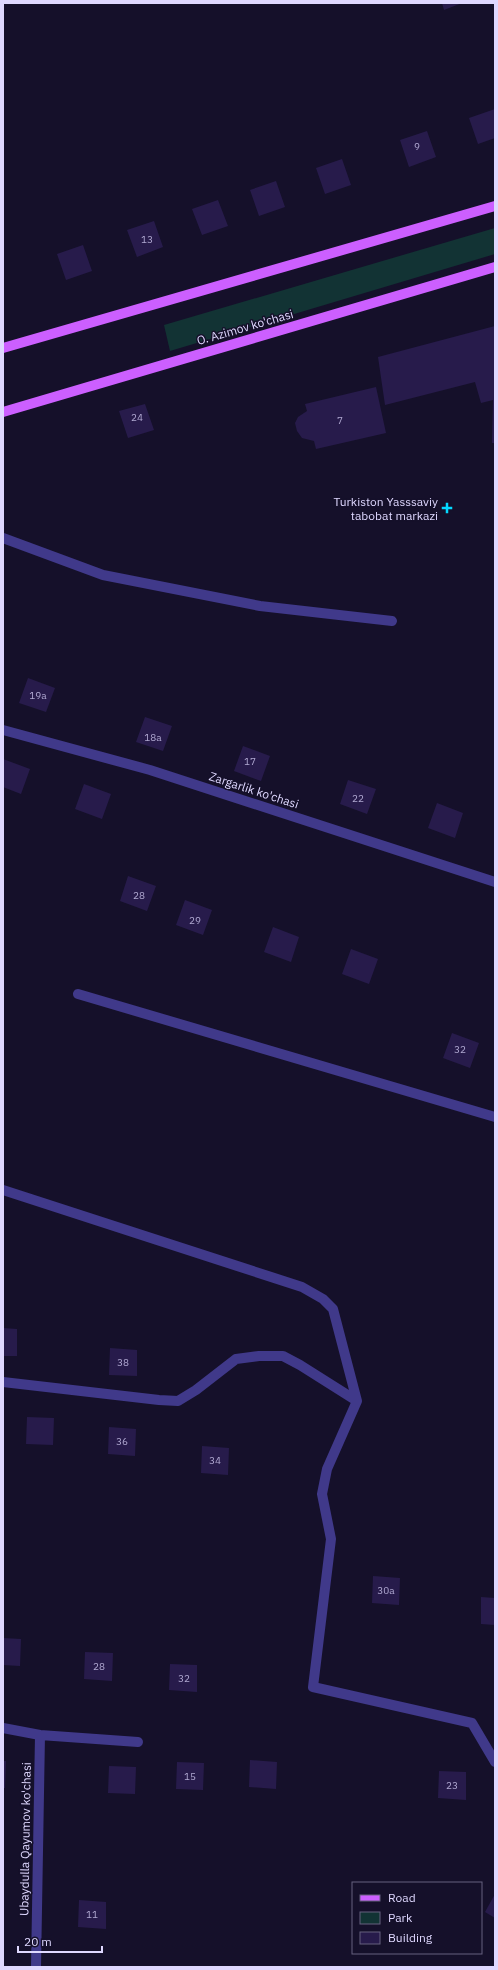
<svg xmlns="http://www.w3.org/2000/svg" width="498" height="1970" viewBox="0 0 498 1970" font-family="'IBM Plex Sans',sans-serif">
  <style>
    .green { fill: #123334 }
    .building { fill: #271b4b }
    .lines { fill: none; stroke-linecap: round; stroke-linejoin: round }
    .minor { stroke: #40398a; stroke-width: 10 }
    .primary { stroke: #cc5fff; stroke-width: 10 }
    .poi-dot { fill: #04d9ff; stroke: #15102a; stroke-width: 1.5 }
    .labels { text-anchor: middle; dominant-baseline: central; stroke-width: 3; stroke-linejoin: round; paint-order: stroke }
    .number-label { font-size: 10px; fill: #b1a9d2 }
    .street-label { font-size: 12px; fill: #dfd8ff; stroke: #15102a }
    .poi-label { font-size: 12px; fill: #dfd8ff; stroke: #15102a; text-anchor: end }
  </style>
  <rect width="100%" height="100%" fill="#15102a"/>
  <path class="green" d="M495 228V254L170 351 164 325Z"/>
  <path class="building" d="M442 3H462L444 10Z
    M495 109V138L478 144 469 118Z
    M427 131 436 157 409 167 400 140Z
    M342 159 351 185 325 194 316 168Z
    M276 181 285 207 259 216 250 190Z
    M218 200 228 226 202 235 192 209Z
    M154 221 163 247 137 257 127 230Z
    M83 245 92 271 66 280 57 254Z
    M495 326V443H492L493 400 481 403 475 382 385 405 378 357Z
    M376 387 386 433 316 449 314 441 302 438 297 431 295 423 298 417 307 411 305 404Z
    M145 404 154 430 128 438 119 411Z
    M28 678 55 688 46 712 19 703Z
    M145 717 172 726 163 751 136 742Z
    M243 746 270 756 261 781 234 771Z
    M3 759 30 769 21 794 3 787Z
    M348 780 376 789 367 814 340 804Z
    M84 784 111 794 102 819 75 809Z
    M437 803 463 813 455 838 428 828Z
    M128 876 156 886 147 911 120 901Z
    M185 900 212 910 203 935 176 925Z
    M273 927 299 937 291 962 264 952Z
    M351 949 378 959 369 984 342 974Z
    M452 1033 479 1043 470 1068 443 1058Z
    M3 1328 17 1329V1356H3Z
    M110 1348 137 1350V1376L109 1375Z
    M27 1417 54 1418 53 1445 26 1444Z
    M109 1427 136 1429 135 1456 108 1454Z
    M202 1446 229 1448 228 1475 201 1473Z
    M373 1576 400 1578 399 1605 372 1603Z
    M481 1597 495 1598V1625L481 1624Z
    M3 1638 21 1639 20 1666 3 1665Z
    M85 1652 113 1653 112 1681 84 1679Z
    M170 1664 197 1665V1692L169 1690Z
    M250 1760 277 1762 276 1789 249 1787Z
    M3 1761H6L5 1788H3Z
    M177 1762 204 1763 203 1790 176 1789Z
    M109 1766 136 1767 135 1794 108 1793Z
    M439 1771 466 1772V1800L438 1798Z
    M495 1894V1918L485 1912Z
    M79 1900 106 1902V1929L78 1927Z"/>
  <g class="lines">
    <path class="minor" d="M3 538 103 575 260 606 392 621
      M3 730 150 770 495 882
      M78 994 495 1117
      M3 1190 302 1287 323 1299 333 1309 357 1401 327 1469 322 1494 331 1539 313 1687 472 1723 495 1762
      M3 1382 159 1400 178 1401 196 1390 236 1359 259 1356H283L300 1365 357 1401
      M3 1728 40 1735 138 1742
      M36 1967 40 1735"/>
    <path class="primary" d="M3 348 495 206
      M3 412 495 267"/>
  </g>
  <path class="poi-dot" d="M445 502h4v4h4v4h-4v4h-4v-4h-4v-4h4z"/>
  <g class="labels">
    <g class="number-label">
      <text x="417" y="146">9</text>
      <text x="147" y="239">13</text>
      <text x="137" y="417">24</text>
      <text x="340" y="420">7</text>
      <text x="38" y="695">19a</text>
      <text x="153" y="737">18a</text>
      <text x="250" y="761">17</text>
      <text x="358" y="798">22</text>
      <text x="139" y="895">28</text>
      <text x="195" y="920">29</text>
      <text x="460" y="1049">32</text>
      <text x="123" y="1362">38</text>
      <text x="122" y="1441">36</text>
      <text x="215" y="1460">34</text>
      <text x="386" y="1590">30a</text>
      <text x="99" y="1666">28</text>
      <text x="184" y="1678">32</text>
      <text x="190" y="1776">15</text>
      <text x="452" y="1785">23</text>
      <text x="92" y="1914">11</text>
    </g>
    <g class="street-label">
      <text transform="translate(245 327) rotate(-16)">O. Azimov ko'chasi</text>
      <text transform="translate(254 790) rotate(18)">Zargarlik ko'chasi</text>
      <text transform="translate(25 1839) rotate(-89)">Ubaydulla Qayumov ko'chasi</text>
    </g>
    <g class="poi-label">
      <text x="438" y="501">Turkiston Yasssaviy<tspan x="438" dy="14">tabobat markazi</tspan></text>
    </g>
  </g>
  <rect width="498" height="1970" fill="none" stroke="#dfd8ff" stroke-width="8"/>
  <rect x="352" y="1882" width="130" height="72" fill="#15102a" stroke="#66607f"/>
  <rect x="360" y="1895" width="20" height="6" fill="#cc5fff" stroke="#66607f"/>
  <text x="388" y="1902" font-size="12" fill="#dfd8ff">Road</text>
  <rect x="360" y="1912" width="20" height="12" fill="#123334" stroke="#66607f"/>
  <text x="388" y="1922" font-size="12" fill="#dfd8ff">Park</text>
  <rect x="360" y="1932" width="20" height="12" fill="#271b4b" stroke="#66607f"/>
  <text x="388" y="1942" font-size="12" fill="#dfd8ff">Building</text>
  <path d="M18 1946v6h84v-6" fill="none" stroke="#dfd8ff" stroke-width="2"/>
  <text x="24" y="1946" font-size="12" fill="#dfd8ff" stroke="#15102a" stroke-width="3" paint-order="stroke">20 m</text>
</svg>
